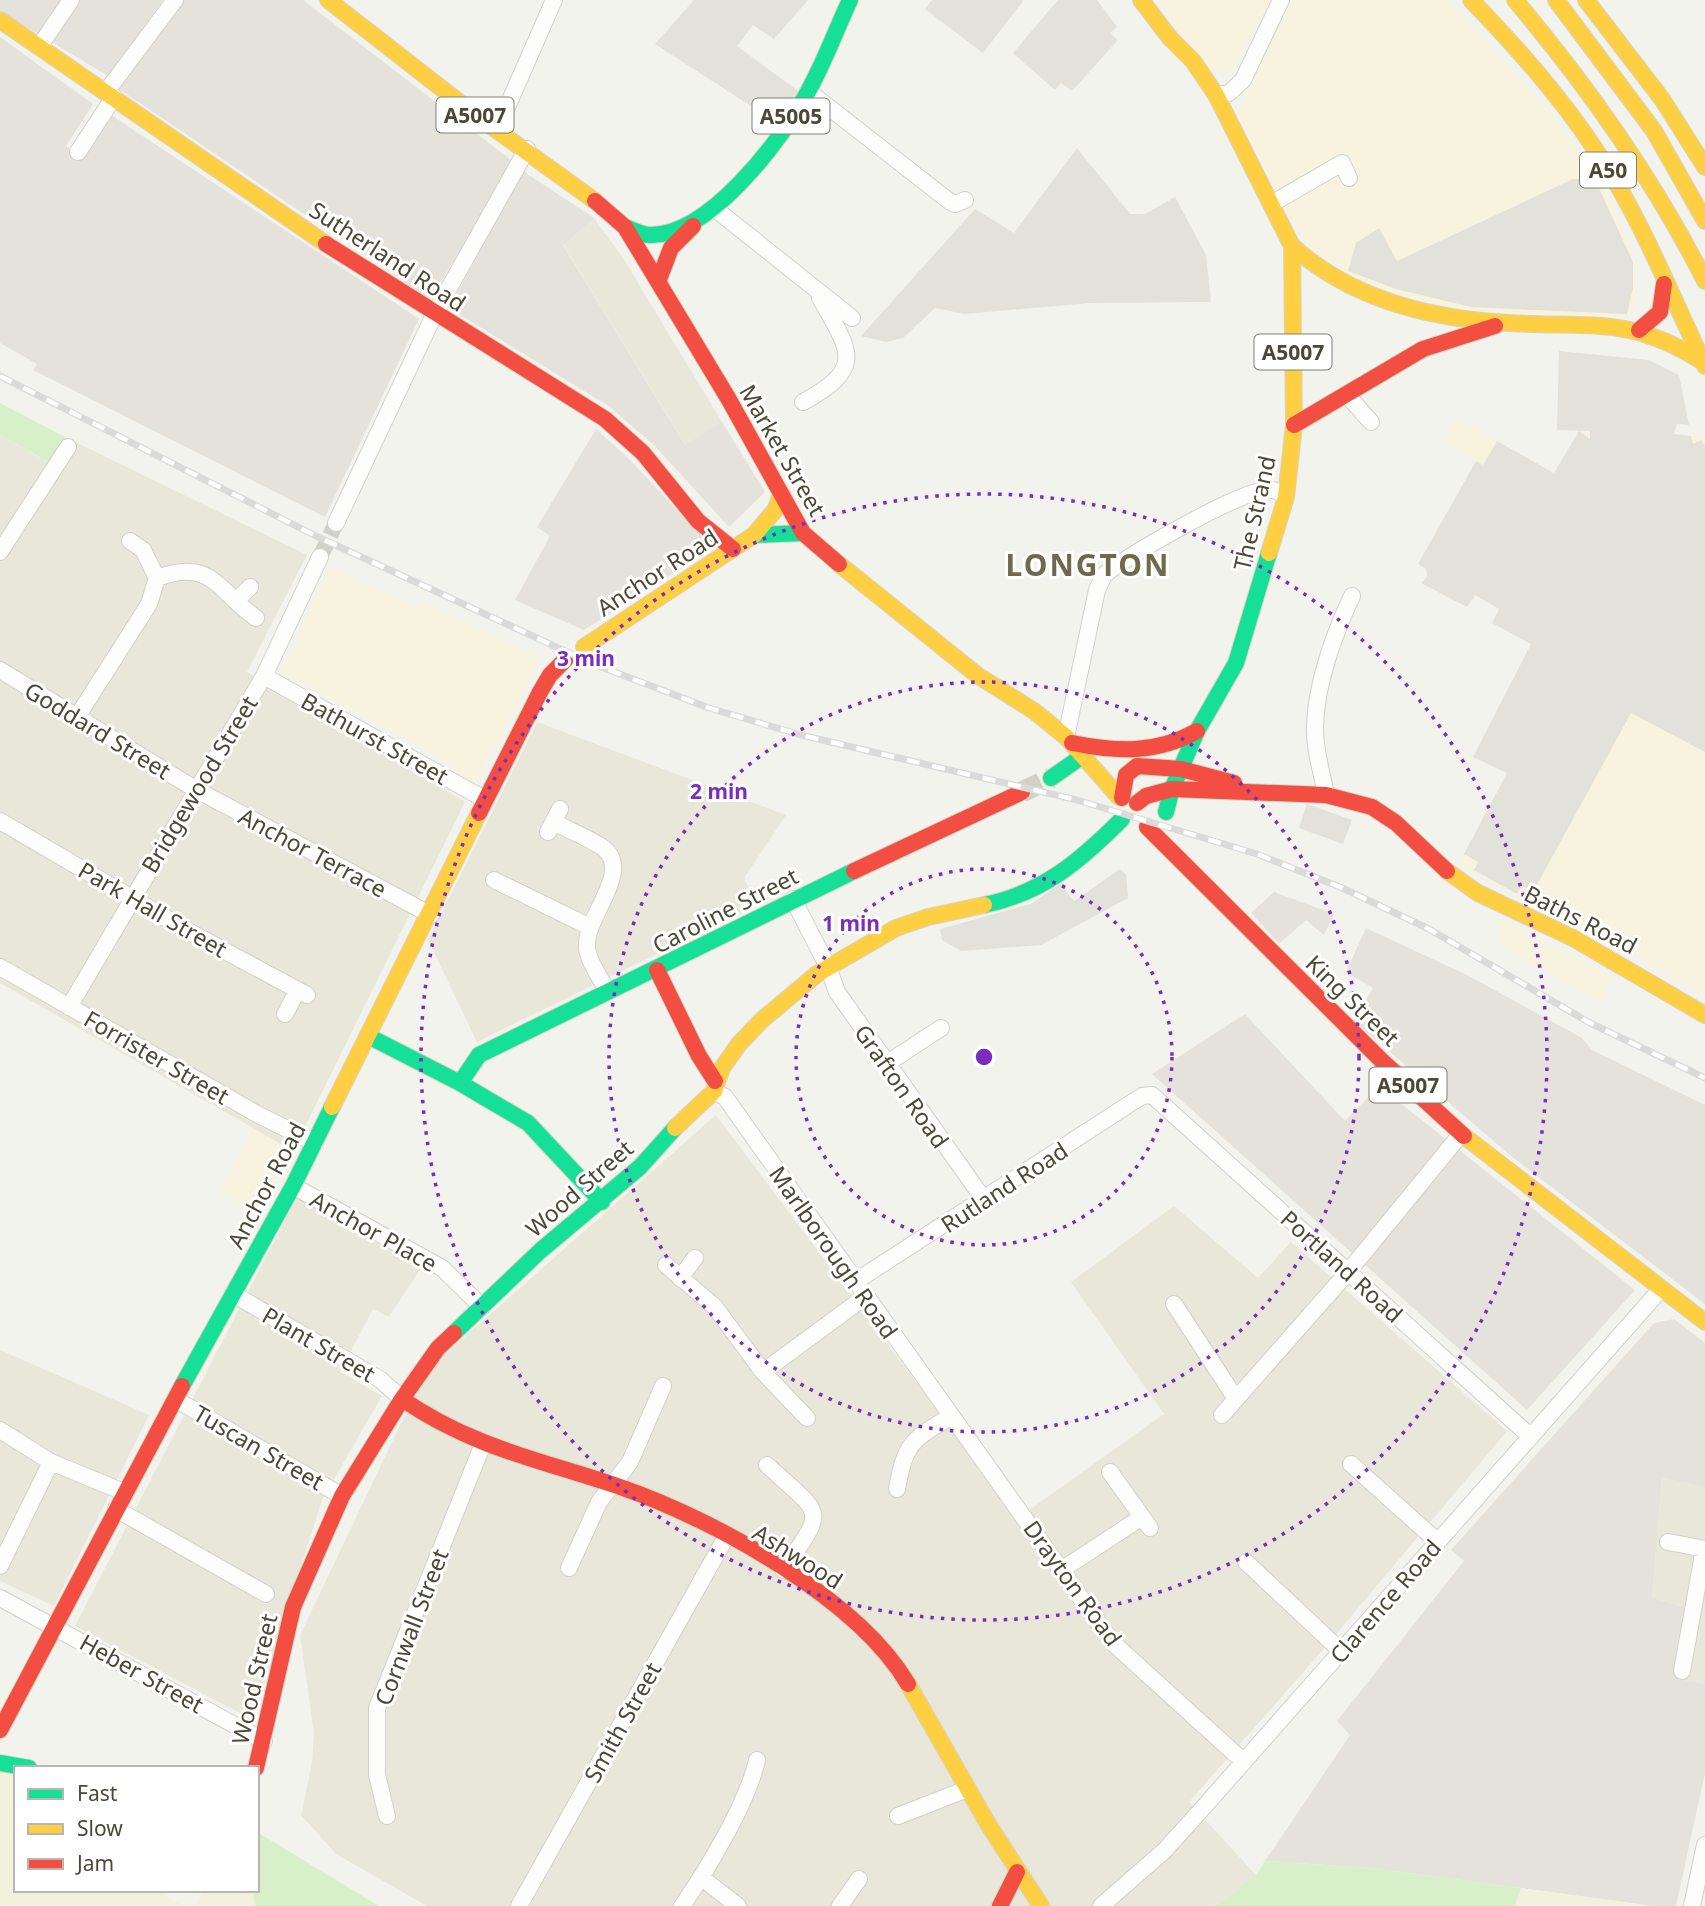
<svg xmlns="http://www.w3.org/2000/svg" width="1705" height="1906" viewBox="0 0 1705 1906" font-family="'Noto Sans',sans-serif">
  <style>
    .residential { fill: #e8e7da }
    .commercial { fill: #f7f3df }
    .industrial { fill: #e4e2da }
    .education { fill: #f2f1de }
    .green { fill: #d8f0ca }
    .parking { fill: #e2e2db }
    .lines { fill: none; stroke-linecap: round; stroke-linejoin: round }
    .street-tunnel { stroke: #d1d1c8; stroke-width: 16; stroke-dasharray: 16 8; stroke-linecap: butt }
    .secondary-tunnel { stroke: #d1d1c8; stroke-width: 21; stroke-dasharray: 21 10; stroke-linecap: butt }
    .street-casing { stroke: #d1d1ca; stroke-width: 18 }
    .fast-casing { stroke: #d5d5c5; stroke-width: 18 }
    .slow-casing { stroke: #d5d5c5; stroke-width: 18 }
    .jam-casing { stroke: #d5d5c5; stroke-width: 18 }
    .street { stroke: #fdfdfc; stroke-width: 16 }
    .fast { stroke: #16e098; stroke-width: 16 }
    .slow { stroke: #ffcf43; stroke-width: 16 }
    .jam { stroke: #f24e42; stroke-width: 16 }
    .rail-casing { stroke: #dadad9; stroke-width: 7 }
    .rail { stroke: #fff; stroke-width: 4.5; stroke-dasharray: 13; stroke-linecap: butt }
    .ring { fill: none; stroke: #7b2cbf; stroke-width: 3.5; stroke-dasharray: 3.5 7 }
    .labels { text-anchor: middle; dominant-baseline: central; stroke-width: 6; stroke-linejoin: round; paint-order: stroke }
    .shield { fill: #fff; stroke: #817f72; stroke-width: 2 }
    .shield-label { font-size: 21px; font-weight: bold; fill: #4b4836 }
    .street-label { font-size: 23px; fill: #4b4836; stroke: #fff }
    .district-label { font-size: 30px; font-weight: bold; letter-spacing: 2px; fill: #6f6a4c; stroke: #fff }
    .centre { fill: #7b2cbf; stroke: #fff; stroke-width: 3.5 }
    .ring-label { font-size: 21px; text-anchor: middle; font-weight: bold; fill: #7b2cbf; stroke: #fff; stroke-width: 6; stroke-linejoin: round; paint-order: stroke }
  </style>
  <rect width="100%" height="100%" fill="#f3f3ed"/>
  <path class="residential" d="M594 218 623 258 722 422 686 446 563 244Z
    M0 435 49 463 65 437 307 555 247 672 465 802 293 1151 0 983Z
    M537 722 786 815 744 878 757 905 477 1042 428 940Z
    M716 1115 1018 1518 1164 1414 1071 1282 1174 1206 1258 1278 1291 1242 1507 1431 1321 1652 1189 1802 1256 1875 1215 1906H427L336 1854 301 1815 312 1763 314 1732 300 1635 405 1415 435 1363Z
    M297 1197 421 1268 389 1317 373 1309 340 1372 382 1396 322 1500 253 1720 75 1626Z
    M0 1350 149 1415 54 1606 0 1581Z
    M1662 1478 1705 1487V1684L1678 1679 1691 1609 1652 1598Z"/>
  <path class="commercial" d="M1157 0H1270L1232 70 1210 73Z
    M1293 0H1448L1552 115 1608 192 1635 257 1636 305 1628 318 1472 311 1404 296 1341 272 1311 253 1236 117Z
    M1459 419 1554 473 1579 431 1705 435V996L1582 925 1522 899 1460 865 1507 773 1473 757 1531 644 1492 623 1499 609 1475 595 1467 607 1421 583 1427 577 1426 569 1418 564 1476 461 1441 442Z
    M329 568 418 608 424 602 541 658 476 784 425 748 283 673Z
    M1501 920 1614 978 1600 1003 1498 943Z
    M253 1129 293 1151 257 1213 220 1192Z"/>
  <path class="industrial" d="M0 0H163L108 76 0 11Z
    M181 0H303L515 163 430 299 119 89Z
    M0 37 93 104 66 146 81 157 111 115 419 319 325 517 33 370 37 364 0 343Z
    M523 171 594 218 563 245 685 445 722 422 765 492 729 527 655 446 610 407 449 308Z
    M596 429 627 457 713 548 584 630 515 600 550 536 537 527Z
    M1274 892 1334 914 1324 935 1306 920 1279 944 1251 913Z
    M1366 928 1469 976 1582 1038 1592 1050 1705 1105V1304L1511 1156 1354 1021 1373 988 1346 972Z
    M1245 1014 1345 1121 1379 1086 1635 1290 1527 1410 1152 1074Z
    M1674 1319 1705 1343V1487L1662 1478 1652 1598 1691 1609 1678 1679 1705 1684V1773L1676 1906H1654L1372 1868 1265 1861 1350 1735 1337 1721 1464 1561 1451 1550 1654 1323Z"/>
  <path class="education" d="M0 1772 16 1775V1890H155L184 1906H0Z
    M1521 1888 1625 1902V1906H1515Z
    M204 1890H253L255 1906H196Z"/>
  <path class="green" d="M0 403 65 437 50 463 0 435Z
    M257 1832 379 1906H255L253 1890H257Z
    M1265 1861 1372 1868 1521 1888 1515 1906H1215L1256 1875Z"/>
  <path class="parking" d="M694 0H808L774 39 753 25 737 46 798 91 777 123 655 44Z
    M932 0H1022L1023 1 983 53 925 9Z
    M1058 0H1097L1117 27 1110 33 1118 40 1072 91 1061 83 1055 90 1013 53Z
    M1077 148 1130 214H1145L1175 197 1206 255 1211 302 1090 303 964 314 935 308 903 338 886 342 861 336 975 209 1014 233Z
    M1573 179H1584L1598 186 1633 262V288L1627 314 1471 307 1396 289 1348 271 1356 243 1379 228 1397 261Z
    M1559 351 1649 360 1679 375 1689 425 1677 424 1674 434 1691 436 1693 444 1701 440 1705 446V752L1631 713 1533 892 1522 886 1517 894 1474 870 1478 862 1464 854 1507 773 1473 757 1531 644 1492 623 1499 609 1475 595 1467 607 1421 583 1427 577 1426 569 1418 564 1476 461 1483 465 1497 441 1554 473 1579 431 1590 439V431L1557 430Z
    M1307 804 1352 820 1343 844 1299 828Z
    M1120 869 1126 874 1128 898 1041 945 961 951 942 940 940 929 1031 904 1060 884 1074 901Z"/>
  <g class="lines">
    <path class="street-tunnel" d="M320 557 336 523"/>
    <path class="secondary-tunnel" d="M1022 792 1051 778"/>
    <defs>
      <path id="street" d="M39 47 71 0
        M808 91 949 201 955 204 965 200
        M106 92 175 0
        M1216 95 1229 93 1243 80 1281 0
        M497 130 554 0
        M78 152 114 97
        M1273 203 1342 163 1349 178
        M714 208 852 318
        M1346 394 1371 422
        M803 402C866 368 850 351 820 298
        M336 523 435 313 527 149
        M130 541 143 550 157 578
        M0 552 68 447
        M157 578C212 557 218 592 256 618
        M237 600 250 587
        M0 670 195 789 431 915
        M264 676 486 800
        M77 717 149 604 157 578
        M1066 737 1097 590 1104 575C1130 554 1236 493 1266 490 1275 489 1280 492 1286 497
        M1326 795C1322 773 1314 748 1315 726 1316 684 1334 634 1352 596
        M0 821 188 931 307 995
        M553 822C569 830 587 837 602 847 635 870 584 917 587 947 588 962 601 978 607 991
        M548 832 560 809
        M494 880 588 926
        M793 899 828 967 837 992 985 1201
        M0 967 257 1114 315 1143
        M69 1007 264 676 320 557
        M285 1014 298 990
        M886 1064 941 1028
        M714 1091 725 1097 1113 1643 1244 1762
        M293 1186 442 1268 482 1307
        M666 1265 715 1307 763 1372 807 1418
        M680 1278 695 1258
        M856 1281 1142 1096 1152 1095 1531 1437
        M233 1294 381 1380 402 1399
        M1174 1304 1236 1399
        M763 1372 866 1296
        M175 1399 342 1496
        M1222 1415 1348 1272 1461 1134
        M0 1430 51 1462 126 1493
        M1351 1464 1438 1542
        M767 1465C823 1517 828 1506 783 1570
        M1110 1472 1150 1528
        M897 1489C905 1444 911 1440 950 1417
        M116 1509 266 1594
        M1668 1542 1705 1549
        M1246 1562 1341 1651
        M0 1566 51 1462
        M569 1568 599 1502 630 1462 663 1386
        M1063 1569 1142 1517
        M0 1598 264 1741
        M1682 1671 1704 1549
        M387 1816 377 1775V1708L483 1444
        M898 1816 967 1789
        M702 1878 738 1906
        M519 1906 726 1537
        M682 1906C707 1870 748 1802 757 1760
        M840 1906 859 1879
        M1101 1906 1164 1851 1202 1809 1661 1289
        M1692 1906 1705 1845"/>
      <path id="fast" d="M625 227C633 230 642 235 650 235 709 236 778 143 805 97 823 66 835 32 850 0
        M754 535 803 533
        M1051 778 1084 755
        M1166 812 1172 789 1197 731 1236 663 1269 553
        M984 905C1043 893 1080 861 1122 819
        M370 1037 460 1083 528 1123 602 1202
        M460 1083 479 1055 854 871
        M454 1333 540 1251 640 1167 675 1128
        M182 1386 293 1186 332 1107
        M0 1763 29 1768"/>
      <path id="slow" d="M328 0 477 116 595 201
        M1141 0 1170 38 1193 61 1216 95 1292 246 1294 425 1286 497 1269 553
        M1471 0C1524 55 1575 113 1614 179 1649 238 1675 304 1705 366
        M1515 0C1589 88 1653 178 1705 281
        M1556 0 1654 131 1705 221
        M1586 0 1662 99 1705 167
        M0 20 326 244
        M1292 246C1351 299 1431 319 1509 323 1589 328 1630 315 1703 362
        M839 564 977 675 1034 711 1066 737 1119 797
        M584 647 754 535 776 509 781 493
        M1447 871 1478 893 1573 938 1705 1015
        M332 1107 479 813
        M675 1128 714 1091 722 1068 739 1044 762 1020 817 974 896 928 928 917 984 905
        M1464 1136 1705 1322
        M908 1684 988 1824 1041 1906"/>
      <path id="jam" d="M595 201 625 227 728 398 803 533 839 564
        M326 244 605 419 643 453 698 521 733 549
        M658 282 671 248 693 226
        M1639 330 1660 312 1664 284
        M1294 425 1423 349 1495 326
        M1072 743C1117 752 1156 754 1197 731
        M1122 798 1126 775 1137 766 1181 769 1234 783
        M1137 803 1146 796 1172 789 1326 795 1372 807 1396 823 1447 871
        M479 813 540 692 550 675 566 659
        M1147 827 1382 1061 1464 1136
        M854 871 1022 792
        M657 970 699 1056 715 1081
        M402 1399C475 1449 542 1460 623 1488 715 1520 858 1599 908 1684
        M0 1730 182 1386
        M256 1768 293 1607 342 1496 402 1399 438 1348 454 1333
        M1000 1906 1017 1872"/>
    </defs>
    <use href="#street" class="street-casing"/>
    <use href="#fast" class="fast-casing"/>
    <use href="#slow" class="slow-casing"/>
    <use href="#jam" class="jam-casing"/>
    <use href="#street" class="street"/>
    <use href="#fast" class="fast"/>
    <use href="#slow" class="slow"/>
    <use href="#jam" class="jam"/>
    <defs>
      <path id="rail" d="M0 376 316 536 591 663 709 708 801 735 1077 800 1257 854 1340 887 1429 929 1590 1023 1705 1078"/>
    </defs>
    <use href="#rail" class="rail-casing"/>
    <use href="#rail" class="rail"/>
  </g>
  <g class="ring">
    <circle cx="984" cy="1057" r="188"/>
    <circle cx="984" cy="1057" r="375"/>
    <circle cx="984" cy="1057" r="563"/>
  </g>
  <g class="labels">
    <g class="shield">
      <rect x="436.5" y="97.5" width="77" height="35" rx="5"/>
      <rect x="752.5" y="98.5" width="77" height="35" rx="5"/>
      <rect x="1580" y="152.5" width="56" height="35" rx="5"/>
      <rect x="1254.5" y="334.5" width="77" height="35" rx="5"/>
      <rect x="1369.5" y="1067.5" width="77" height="35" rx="5"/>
    </g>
    <g class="shield-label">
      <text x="475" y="115">A5007</text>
      <text x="791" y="116">A5005</text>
      <text x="1608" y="170">A50</text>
      <text x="1293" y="352">A5007</text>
      <text x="1408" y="1085">A5007</text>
    </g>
    <g class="street-label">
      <text transform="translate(388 256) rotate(33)">Sutherland Road</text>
      <text transform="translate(783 450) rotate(60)">Market Street</text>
      <text transform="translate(1254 513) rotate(-77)">The Strand</text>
      <text transform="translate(657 572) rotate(-33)">Anchor Road</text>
      <text transform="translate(98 730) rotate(31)">Goddard Street</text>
      <text transform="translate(375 738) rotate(29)">Bathurst Street</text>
      <text transform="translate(199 784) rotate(-59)">Bridgewood Street</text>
      <text transform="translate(313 852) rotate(28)">Anchor Terrace</text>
      <text transform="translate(153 909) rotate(30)">Park Hall Street</text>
      <text transform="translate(725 910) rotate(-27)">Caroline Street</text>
      <text transform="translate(1581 919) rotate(27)">Baths Road</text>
      <text transform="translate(1353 1000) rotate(44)">King Street</text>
      <text transform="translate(157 1057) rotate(30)">Forrister Street</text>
      <text transform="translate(902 1086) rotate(55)">Grafton Road</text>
      <text transform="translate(266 1185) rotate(-62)">Anchor Road</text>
      <text transform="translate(1004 1187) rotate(-33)">Rutland Road</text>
      <text transform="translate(579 1188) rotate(-41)">Wood Street</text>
      <text transform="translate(374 1231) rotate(29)">Anchor Place</text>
      <text transform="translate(834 1252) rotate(55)">Marlborough Road</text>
      <text transform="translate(1342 1266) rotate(42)">Portland Road</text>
      <text transform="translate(319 1344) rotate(30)">Plant Street</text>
      <text transform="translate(259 1447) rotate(30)">Tuscan Street</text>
      <text transform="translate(798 1556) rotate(32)">Ashwood</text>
      <text transform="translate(1073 1583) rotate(54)">Drayton Road</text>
      <text transform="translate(1385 1601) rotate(-49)">Clarence Road</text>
      <text transform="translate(411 1627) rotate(-69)">Cornwall Street</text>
      <text transform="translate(142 1673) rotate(29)">Heber Street</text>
      <text transform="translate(254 1679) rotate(-77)">Wood Street</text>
      <text transform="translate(622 1722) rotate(-61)">Smith Street</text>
    </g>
    <g class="district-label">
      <text x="1088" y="564">LONGTON</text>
    </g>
  </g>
  <circle cx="984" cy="1057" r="10" class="centre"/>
  <g class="ring-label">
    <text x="586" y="666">3 min</text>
    <text x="719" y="799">2 min</text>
    <text x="851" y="931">1 min</text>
  </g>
  <rect x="14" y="1766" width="245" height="126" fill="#ffffff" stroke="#b7b6af" stroke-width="2"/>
  <rect x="28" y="1789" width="35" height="10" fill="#16e098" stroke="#b7b6af" stroke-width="2"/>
  <text x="77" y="1801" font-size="21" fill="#4b4836">Fast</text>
  <rect x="28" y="1824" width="35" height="10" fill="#ffcf43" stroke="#b7b6af" stroke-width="2"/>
  <text x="77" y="1836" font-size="21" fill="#4b4836">Slow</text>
  <rect x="28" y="1859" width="35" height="10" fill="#f24e42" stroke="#b7b6af" stroke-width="2"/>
  <text x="77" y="1871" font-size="21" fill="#4b4836">Jam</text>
</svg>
